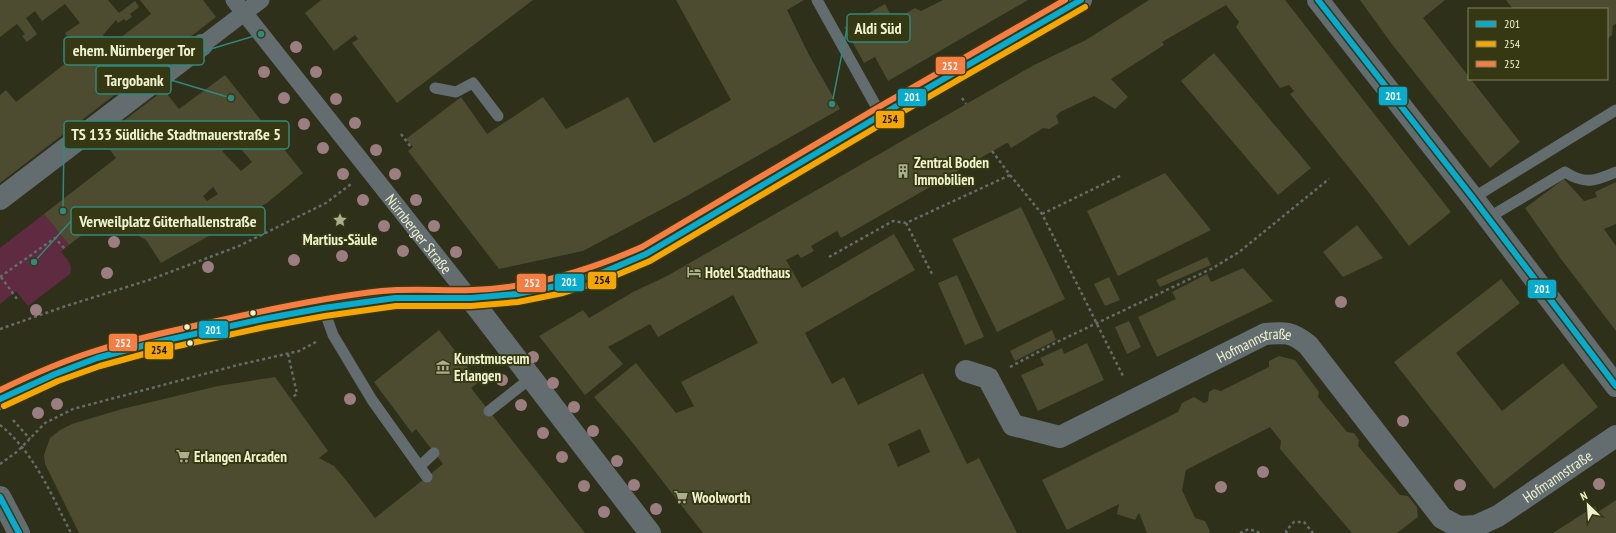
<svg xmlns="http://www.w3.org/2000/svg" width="1616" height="533" viewBox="0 0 1616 533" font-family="'PT Sans Narrow',sans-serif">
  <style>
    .green { fill: #5f2b40 }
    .building { fill: #4d4b30; fill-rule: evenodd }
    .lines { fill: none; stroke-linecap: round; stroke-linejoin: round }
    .path { stroke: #666c67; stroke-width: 2.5; stroke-dasharray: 3 3; stroke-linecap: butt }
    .service { stroke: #636c6e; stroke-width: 11 }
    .pedestrian { stroke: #636c6e; stroke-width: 17 }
    .minor { stroke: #636c6e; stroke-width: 22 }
    .tertiary { stroke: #636c6e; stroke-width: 22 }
    .bus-1-casing { stroke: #353812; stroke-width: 9 }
    .bus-2-casing { stroke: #353812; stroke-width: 9 }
    .bus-3-casing { stroke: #353812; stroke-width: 9 }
    .bus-1 { stroke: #06acd0; stroke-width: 6 }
    .bus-2 { stroke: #f7a600; stroke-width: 6 }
    .bus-3 { stroke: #f77d43; stroke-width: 6 }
    .tree { fill: #9c7e80 }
    .bus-dot { fill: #eef3ce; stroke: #353812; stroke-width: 1.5 }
    .labels { text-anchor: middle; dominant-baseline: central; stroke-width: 4; stroke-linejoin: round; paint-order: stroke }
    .poi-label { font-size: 15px; font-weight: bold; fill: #eef3ce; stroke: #353812; text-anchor: start }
    .street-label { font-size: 15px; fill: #eef3ce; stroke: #353812 }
    .leader { fill: none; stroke: #30897c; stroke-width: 1.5 }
    .callout-dot { fill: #30897c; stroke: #353812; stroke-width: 1.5 }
    .callout { fill: #353812; stroke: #30897c; stroke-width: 1.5 }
    .callout-label { font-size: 16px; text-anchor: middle; font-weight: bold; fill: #eef3ce }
    .line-badge { stroke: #353812; stroke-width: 1.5 }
    .badge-label { font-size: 11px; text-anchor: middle; font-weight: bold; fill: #fff }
    .pale-badge-label { font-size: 11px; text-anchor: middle; font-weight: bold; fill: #111 }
  </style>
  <rect width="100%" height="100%" fill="#2e301a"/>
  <path class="green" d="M44 214 69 245 61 252C67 259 73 264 70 274L28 306 16 291 0 304V248Z"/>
  <path class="building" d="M0 0H108L119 13 135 1 139 7 130 14 132 17 126 21 124 19 118 23 116 20 103 35 111 45 151 14 140 0H203L216 17 0 183V95L6 90 16 102 80 52 65 33 80 23 65 4 42 21 35 11 26 18 37 34 27 42 22 36 25 34 17 24 0 37Z
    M321 0H533L397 103 352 43 358 39 355 35 334 51 305 13Z
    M676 0H804L787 10 809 55 840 109 685 197 583 251 499 269 408 151 413 147 406 139 461 97 487 134 543 97 566 129 628 97 654 143 731 100Z
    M943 0H1028L888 81 875 57 864 63 844 27 885 4 896 24 903 20 905 14 915 8 921 11Z
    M1149 0H1285L1451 212 1409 246 1370 194 1290 94 1294 91 1289 85 1280 88 1236 27 1239 22 1226 5 1162 42 1164 45 1111 79 1128 97 1115 109 1094 96 1060 112 1056 116 1059 123 1049 129 1043 128 1011 148 1008 143 1005 144 841 238 837 231 811 246 814 251 801 258 798 254 786 260 802 288 894 234 915 270 805 333 832 384 844 377 858 405 923 373 967 464 979 458 1017 533H703L628 437 594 397 636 363 676 413 694 406 681 382 758 343 733 295 658 337 650 324 608 347 623 364 585 395 539 336 583 310 589 318 633 292 667 276 1034 65 1086 40ZM920 429 930 452 898 467 888 444Z
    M1360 0H1445L1423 18 1520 142 1490 168 1391 43Z
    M1506 0H1616V24L1613 25 1612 35 1607 39V9H1513Z
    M1214 53 1311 168 1278 195 1181 81Z
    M225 75 303 173 267 203 161 263 146 240 134 233 125 232 116 220 100 231 95 225 69 245 44 214 116 158 101 138 164 90 179 109ZM235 142 252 162 241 171 222 151ZM213 187 218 194 207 201 203 196Z
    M1165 173 1211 230 1118 276 1087 211Z
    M1564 179 1584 201 1597 197 1595 192 1616 182V224L1604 229 1616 246V331L1561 259 1525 208Z
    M1021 207 1065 299 997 332 952 239Z
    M1357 225 1383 258 1343 277 1323 252Z
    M1207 257 1211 265 1160 287 1156 280Z
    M1243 268 1273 301 1157 357 1138 317 1176 299 1172 292 1207 274 1211 282Z
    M957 275 984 337 965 345 938 283Z
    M1109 277 1120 300 1105 306 1094 284Z
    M1501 279 1520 303 1456 353 1502 411 1563 363 1598 407 1494 489 1394 362Z
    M1129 321 1141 347 1127 354 1115 327Z
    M439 330 479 382 471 388 585 533H79L45 464 44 455 50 438 60 430 72 424 122 409 218 386 275 377 328 451 319 458 334 466 346 480 375 518 443 464 416 429 412 433 374 382Z
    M1052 330 1056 340 1015 361 1010 351Z
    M1087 343 1104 380 1038 411 1021 375 1044 365 1040 358 1062 348 1064 354Z
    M1279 356 1295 360 1319 392 1318 397 1347 432 1354 433 1359 440 1358 446 1400 495 1408 496 1417 507 1418 517 1397 533H1352L1280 449 1281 441 1270 427 1186 470 1182 490 1195 518 1205 521 1210 531 1209 533H1147L1139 513 1135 520 1117 514 1119 504 1067 530 1042 480 1178 412 1182 403 1194 397 1204 403 1208 401 1209 392 1214 389 1221 391 1269 367V361Z
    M1616 500V533H1553L1595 506 1598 512Z"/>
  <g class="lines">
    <path class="path" d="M962 98 966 104
      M401 134 411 147
      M992 151 1010 175 1042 214 1124 378
      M1042 214 1120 176
      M906 223 932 274
      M829 257 893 221 906 223 1010 175
      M0 277 55 238 65 249
      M1 277 17 299
      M0 329 66 306 149 280 239 246 326 203 351 184
      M288 354 297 394 291 398
      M1010 367 1057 342 1213 268 1239 252 1329 179
      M13 420 30 439
      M0 425C34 452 52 496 71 533
      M0 464 18 451 45 423 73 409 238 365 299 351 316 342
      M1240 533 1249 529 1260 533
      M1287 533 1286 531 1294 522H1304L1313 533"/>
    <path class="service" d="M817 0 881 115
      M435 88 456 92 473 83 498 116
      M1473 198 1616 110
      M1488 218 1565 172C1585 185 1595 181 1616 172
      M323 307 333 335 372 400 427 477
      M489 411 531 378
      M420 466 434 453"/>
    <g class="pedestrian">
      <path id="s1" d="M234 0 470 298"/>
      <path d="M202 45 261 0"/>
    </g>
    <g class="minor">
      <path d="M1318 0 1473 198 1616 386"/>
      <path d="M0 199 202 45"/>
      <path d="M470 298 650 533"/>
      <path id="s2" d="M966 371 988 378 1013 425 1060 437 1265 334C1286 332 1292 332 1308 345L1442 518 1459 527 1476 526 1498 516 1616 436"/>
    </g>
    <path class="tertiary" d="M0 399C36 381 73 365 112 354 148 343 186 336 223 328 276 316 330 305 384 299 414 295 442 298 471 298 533 296 590 280 646 254L881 115 1081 0
      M0 497 19 533"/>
    <defs>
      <path id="bus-1" d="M1318 0 1473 198 1616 386
        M0 399 55 374 97 358 153 343 263 319 323 308 395 298H471L517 294 561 285 604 272 646 254 881 115 1081 0
        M0 497 19 533"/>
      <path id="bus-2" d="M4 406 58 381 100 366 155 351 265 327 325 316 396 306H471L518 302 563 293 607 279 650 261 885 122 1085 7"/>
      <path id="bus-3" d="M0 390C31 375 63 361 95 351 137 338 179 329 222 320 275 308 328 297 382 291 412 288 442 291 472 290 532 288 588 271 642 247L877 108 1065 0"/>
    </defs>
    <use href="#bus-1" class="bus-1-casing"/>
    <use href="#bus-2" class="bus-2-casing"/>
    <use href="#bus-3" class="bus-3-casing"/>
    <use href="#bus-1" class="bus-1"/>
    <use href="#bus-2" class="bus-2"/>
    <use href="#bus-3" class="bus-3"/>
  </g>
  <g class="tree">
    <circle cx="296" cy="47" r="6"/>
    <circle cx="264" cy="72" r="6"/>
    <circle cx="316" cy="72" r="6"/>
    <circle cx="284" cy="98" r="6"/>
    <circle cx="336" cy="99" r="6"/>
    <circle cx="355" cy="123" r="6"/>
    <circle cx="304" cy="124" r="6"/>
    <circle cx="323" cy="148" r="6"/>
    <circle cx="376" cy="150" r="6"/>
    <circle cx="343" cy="174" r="6"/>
    <circle cx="395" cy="174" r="6"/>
    <circle cx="363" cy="200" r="6"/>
    <circle cx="416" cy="200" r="6"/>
    <circle cx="384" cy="226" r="6"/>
    <circle cx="434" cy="226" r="6"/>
    <circle cx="114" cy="242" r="6"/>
    <circle cx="403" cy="251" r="6"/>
    <circle cx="456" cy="252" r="6"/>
    <circle cx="342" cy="256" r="6"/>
    <circle cx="294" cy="260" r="6"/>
    <circle cx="208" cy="267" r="6"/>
    <circle cx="107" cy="273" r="6"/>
    <circle cx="1341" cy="302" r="6"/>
    <circle cx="36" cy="310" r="6"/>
    <circle cx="533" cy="357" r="6"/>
    <circle cx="502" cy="380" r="6"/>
    <circle cx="553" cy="383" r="6"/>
    <circle cx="350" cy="399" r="6"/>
    <circle cx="57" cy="404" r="6"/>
    <circle cx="521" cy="405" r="6"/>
    <circle cx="574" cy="407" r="6"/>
    <circle cx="38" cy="413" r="6"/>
    <circle cx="1403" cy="421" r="6"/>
    <circle cx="593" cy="431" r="6"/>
    <circle cx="543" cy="433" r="6"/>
    <circle cx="562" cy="457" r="6"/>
    <circle cx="617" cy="461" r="6"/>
    <circle cx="1263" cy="472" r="6"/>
    <circle cx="1599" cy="484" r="6"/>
    <circle cx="634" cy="485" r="6"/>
    <circle cx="1460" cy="485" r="6"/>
    <circle cx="584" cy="486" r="6"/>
    <circle cx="1221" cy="487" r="6"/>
    <circle cx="656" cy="509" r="6"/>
    <circle cx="604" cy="512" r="6"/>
  </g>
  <defs>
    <symbol id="building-bare" viewBox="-9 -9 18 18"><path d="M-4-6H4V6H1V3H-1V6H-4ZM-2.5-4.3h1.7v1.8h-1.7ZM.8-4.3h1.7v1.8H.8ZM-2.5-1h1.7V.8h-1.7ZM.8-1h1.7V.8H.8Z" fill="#abaf8f" stroke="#353812" stroke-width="2.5" paint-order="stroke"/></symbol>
    <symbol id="sight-bare" viewBox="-9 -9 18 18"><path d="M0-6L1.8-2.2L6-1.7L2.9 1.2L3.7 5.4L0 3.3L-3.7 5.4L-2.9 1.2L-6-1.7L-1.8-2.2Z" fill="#abaf8f" stroke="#353812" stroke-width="2.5" paint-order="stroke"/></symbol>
    <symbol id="hotel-bare" viewBox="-9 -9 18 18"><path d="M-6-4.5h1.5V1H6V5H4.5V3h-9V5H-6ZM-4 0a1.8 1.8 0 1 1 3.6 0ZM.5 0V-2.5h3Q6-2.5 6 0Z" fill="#abaf8f" stroke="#353812" stroke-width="2.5" paint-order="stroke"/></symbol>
    <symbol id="museum-bare" viewBox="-9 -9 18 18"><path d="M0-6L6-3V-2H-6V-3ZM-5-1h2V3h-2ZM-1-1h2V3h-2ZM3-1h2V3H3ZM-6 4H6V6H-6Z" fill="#abaf8f" stroke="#353812" stroke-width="2.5" paint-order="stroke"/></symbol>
    <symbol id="supermarket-bare" viewBox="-9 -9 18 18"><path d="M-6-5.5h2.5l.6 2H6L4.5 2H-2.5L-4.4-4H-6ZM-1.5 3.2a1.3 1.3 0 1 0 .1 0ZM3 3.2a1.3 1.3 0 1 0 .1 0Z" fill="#abaf8f" stroke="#353812" stroke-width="2.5" paint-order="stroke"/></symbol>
  </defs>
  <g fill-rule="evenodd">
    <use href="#building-bare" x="893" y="161" width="20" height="20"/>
    <use href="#sight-bare" x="330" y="210" width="20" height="20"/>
    <use href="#hotel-bare" x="684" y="262" width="20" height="20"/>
    <use href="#museum-bare" x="433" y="357" width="20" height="20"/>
    <use href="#supermarket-bare" x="173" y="446" width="20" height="20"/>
    <use href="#supermarket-bare" x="671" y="487" width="20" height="20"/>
  </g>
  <g class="bus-dot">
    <circle cx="253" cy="313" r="3.5"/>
    <circle cx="187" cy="327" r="3.5"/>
    <circle cx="190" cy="343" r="3.5"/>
  </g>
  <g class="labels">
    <g class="poi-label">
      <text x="914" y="162">Zentral Boden<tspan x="914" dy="17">Immobilien</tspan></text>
      <text x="340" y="239" text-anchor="middle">Martius-Säule</text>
      <text x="705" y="272">Hotel Stadthaus</text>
      <text x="454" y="358">Kunstmuseum<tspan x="454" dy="17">Erlangen</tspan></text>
      <text x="194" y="456">Erlangen Arcaden</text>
      <text x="692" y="497">Woolworth</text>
    </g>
    <g class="street-label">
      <text stroke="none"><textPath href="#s1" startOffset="298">Nürnberger Straße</textPath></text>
      <text stroke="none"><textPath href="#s2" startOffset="341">Hofmannstraße</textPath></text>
      <text stroke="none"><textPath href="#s2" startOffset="751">Hofmannstraße</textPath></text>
    </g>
  </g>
  <path class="leader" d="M832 104L847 28M261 34L204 51M231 98L171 80M63 211L64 135M34 262L71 221"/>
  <g class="callout-dot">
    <circle cx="832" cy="104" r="4"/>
    <circle cx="261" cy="34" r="4"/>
    <circle cx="231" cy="98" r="4"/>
    <circle cx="63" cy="211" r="4"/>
    <circle cx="34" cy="262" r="4"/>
  </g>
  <g class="callout">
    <rect x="847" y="14" width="63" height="28" rx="4"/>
    <rect x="64" y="37" width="140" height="28" rx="4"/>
    <rect x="96" y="66" width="75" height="28" rx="4"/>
    <rect x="64" y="121" width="225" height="28" rx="4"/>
    <rect x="71" y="207" width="194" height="28" rx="4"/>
  </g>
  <g class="callout-label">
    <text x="878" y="34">Aldi Süd</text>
    <text x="134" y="56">ehem. Nürnberger Tor</text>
    <text x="134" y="86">Targobank</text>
    <text x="176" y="140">TS 133 Südliche Stadtmauerstraße 5</text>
    <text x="168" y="227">Verweilplatz Güterhallenstraße</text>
  </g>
  <g class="line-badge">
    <rect x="935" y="56" width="31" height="19" rx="4" fill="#f77d43"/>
    <rect x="1378" y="86" width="30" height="20" rx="4" fill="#06acd0"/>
    <rect x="897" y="88" width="30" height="19" rx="4" fill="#06acd0"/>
    <rect x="875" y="110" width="30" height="19" rx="4" fill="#f7a600"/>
    <rect x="587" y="271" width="30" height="19" rx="4" fill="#f7a600"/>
    <rect x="554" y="273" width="31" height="19" rx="4" fill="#06acd0"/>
    <rect x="516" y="273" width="31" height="20" rx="4" fill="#f77d43"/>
    <rect x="1527" y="279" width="30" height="20" rx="4" fill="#06acd0"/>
    <rect x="198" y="320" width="31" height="19" rx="4" fill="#06acd0"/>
    <rect x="108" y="333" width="30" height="19" rx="4" fill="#f77d43"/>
    <rect x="144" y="341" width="30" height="19" rx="4" fill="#f7a600"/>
  </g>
  <g class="badge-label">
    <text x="950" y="70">252</text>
    <text x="1393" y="100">201</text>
    <text x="912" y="101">201</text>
    <text x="569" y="286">201</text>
    <text x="532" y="287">252</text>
    <text x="1542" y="293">201</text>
    <text x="213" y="334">201</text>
    <text x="123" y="347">252</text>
  </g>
  <g class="pale-badge-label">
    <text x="890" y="123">254</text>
    <text x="602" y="284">254</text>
    <text x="159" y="354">254</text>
  </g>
  <rect x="1468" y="8" width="140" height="72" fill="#353812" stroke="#7f835d"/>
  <rect x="1476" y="21" width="20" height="6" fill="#06acd0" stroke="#7f835d"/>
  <text x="1504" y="28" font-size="12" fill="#eef3ce">201</text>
  <rect x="1476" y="41" width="20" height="6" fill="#f7a600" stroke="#7f835d"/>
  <text x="1504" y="48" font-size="12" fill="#eef3ce">254</text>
  <rect x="1476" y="61" width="20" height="6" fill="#f77d43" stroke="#7f835d"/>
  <text x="1504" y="68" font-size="12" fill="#eef3ce">252</text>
  <g transform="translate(1588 505) rotate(335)" stroke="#353812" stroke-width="3" paint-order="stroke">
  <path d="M0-3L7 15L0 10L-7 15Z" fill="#eef3ce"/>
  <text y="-6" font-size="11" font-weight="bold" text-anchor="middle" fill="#eef3ce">N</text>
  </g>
</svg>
